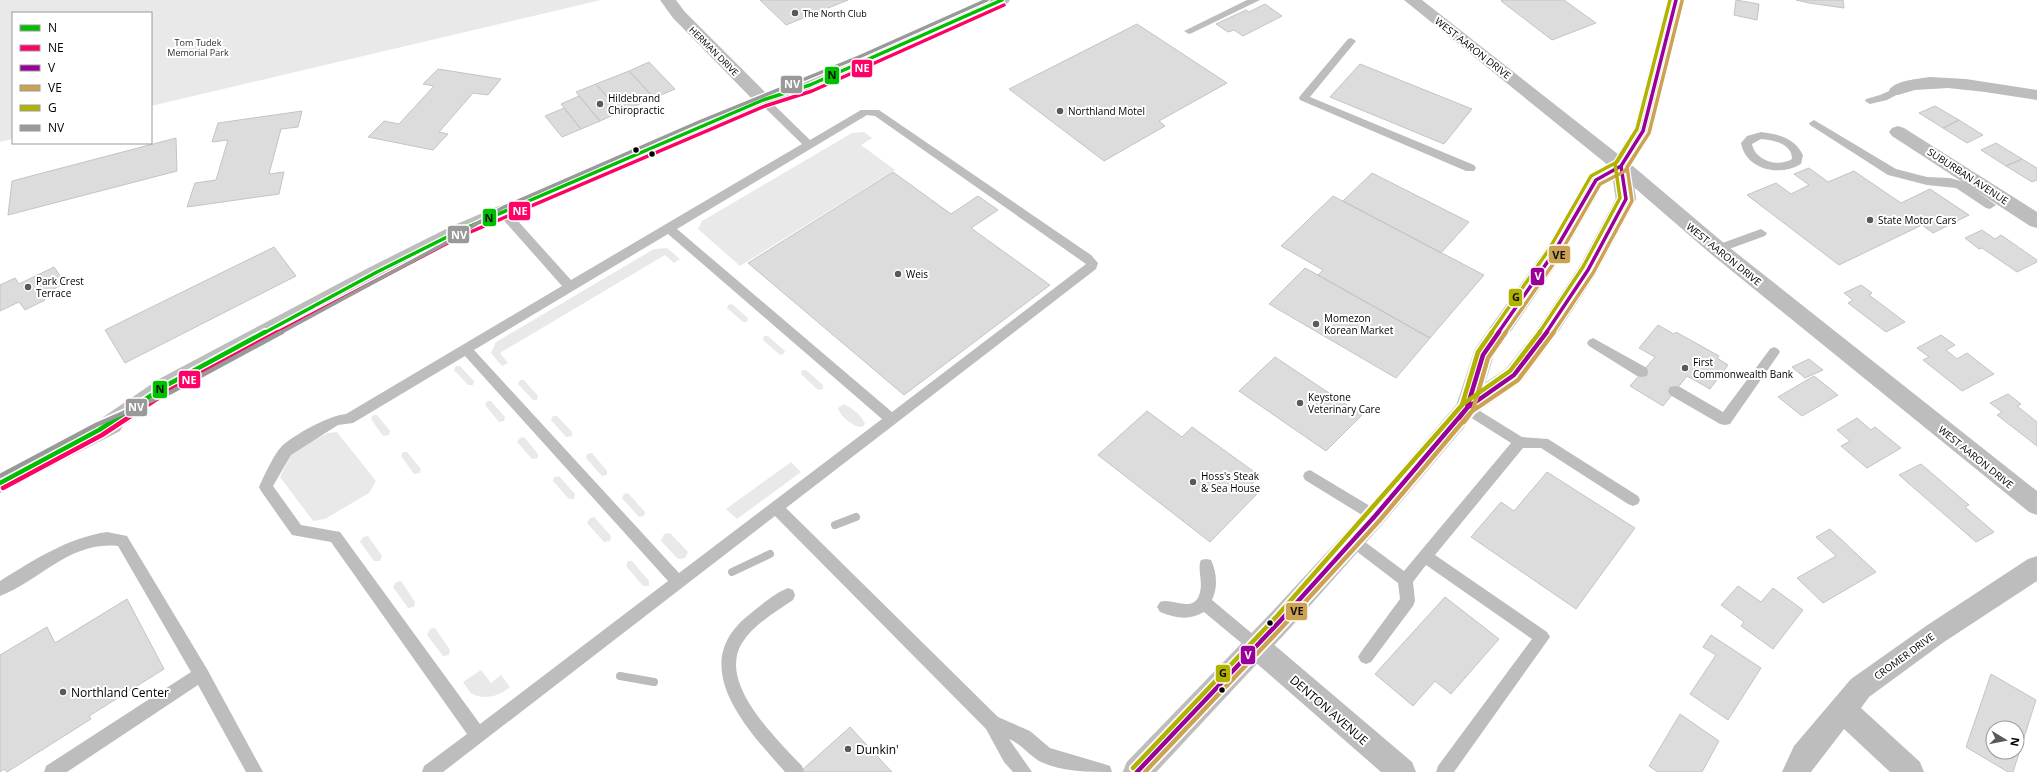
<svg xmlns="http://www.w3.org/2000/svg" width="2037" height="772" viewBox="0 0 2037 772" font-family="'Open Sans',sans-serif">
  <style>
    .green { fill: #e9e9e9 }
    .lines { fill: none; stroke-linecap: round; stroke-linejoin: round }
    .stream { stroke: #bbb; stroke-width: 8 }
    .building { fill: #dcdcdc; stroke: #c4c4c4; fill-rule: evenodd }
    .primary-casing { stroke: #dbdbdb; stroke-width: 1 }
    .service { fill: #bdbdbd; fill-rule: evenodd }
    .minor { fill: #bdbdbd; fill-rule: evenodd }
    .tertiary { fill: #bdbdbd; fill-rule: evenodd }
    .primary { fill: #bdbdbd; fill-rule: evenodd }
    .bus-1-far1-casing { stroke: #fff; stroke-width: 6 }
    .bus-1-casing { stroke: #fff; stroke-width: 8 }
    .bus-2-far1-casing { stroke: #fff; stroke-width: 6 }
    .bus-2-casing { stroke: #fff; stroke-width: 8 }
    .bus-3-far1-casing { stroke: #fff; stroke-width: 6 }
    .bus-3-casing { stroke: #fff; stroke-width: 8 }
    .bus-4-far1-casing { stroke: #fff; stroke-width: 6 }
    .bus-4-casing { stroke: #fff; stroke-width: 8 }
    .bus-5-far1-casing { stroke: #fff; stroke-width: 6 }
    .bus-5-casing { stroke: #fff; stroke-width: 8 }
    .bus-6-far1-casing { stroke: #fff; stroke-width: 6 }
    .bus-6-casing { stroke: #fff; stroke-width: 8 }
    .bus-1-far1 { stroke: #00bf00; stroke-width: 3.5 }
    .bus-1 { stroke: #00bf00; stroke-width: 4.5 }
    .bus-2-far1 { stroke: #f06; stroke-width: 3.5 }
    .bus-2 { stroke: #f06; stroke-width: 4.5 }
    .bus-3-far1 { stroke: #909; stroke-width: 3.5 }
    .bus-3 { stroke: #909; stroke-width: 4.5 }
    .bus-4-far1 { stroke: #cca352; stroke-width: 3.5 }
    .bus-4 { stroke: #cca352; stroke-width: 4.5 }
    .bus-5-far1 { stroke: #b2b200; stroke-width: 3.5 }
    .bus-5 { stroke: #b2b200; stroke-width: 4.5 }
    .bus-6-far1 { stroke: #999; stroke-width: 3.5 }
    .bus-6 { stroke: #999; stroke-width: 4.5 }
    .poi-dot { fill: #595959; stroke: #fff; stroke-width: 1.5 }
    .bus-dot { fill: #000; stroke: #fff; stroke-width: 1.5 }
    .labels { text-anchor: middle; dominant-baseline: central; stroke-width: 4; stroke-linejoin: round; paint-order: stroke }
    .far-poi-label { font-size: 9px; fill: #000; stroke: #fff; text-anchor: start }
    .far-park-label { font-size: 9px; fill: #2e2e2e; stroke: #fff }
    .far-street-label { font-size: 9px; fill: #000; stroke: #fff }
    .street-label { font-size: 10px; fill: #000; stroke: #fff }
    .poi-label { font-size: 10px; fill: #000; stroke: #fff; text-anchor: start }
    .near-poi-label { font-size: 12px; fill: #000; stroke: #fff; text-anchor: start }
    .near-street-label { font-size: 12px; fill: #000; stroke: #fff }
    .line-badge { stroke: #fff; stroke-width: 1.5 }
    .badge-label { font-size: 11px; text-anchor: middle; font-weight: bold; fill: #fff }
    .pale-badge-label { font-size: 11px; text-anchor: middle; font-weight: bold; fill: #111 }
  </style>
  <rect width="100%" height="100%" fill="#fff"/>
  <path class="green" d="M0 0H601L151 106V13H13V139L0 142Z
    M864 132 872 138 861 145 895 170 740 266 698 229 702 221 852 133Z
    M667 248 680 259 674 263 665 255 500 353 508 363 502 366 491 353 496 342 654 249Z
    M732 304 748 318 747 322H743L727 308 728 305Z
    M764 336H768L785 351 784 354 780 355 763 340Z
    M456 366H460L474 381 473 385H468L454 370Z
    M802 370H806L823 385V389L818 390 801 374Z
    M520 380H524L538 396 537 400H533L518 384Z
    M487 401H491L505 417 504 421 499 422 485 405Z
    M844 404C852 408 862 415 865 424L862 427C853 427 840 416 838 408Z
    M373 415H377L390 431 389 435 383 436 371 419Z
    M553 416H557L572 432V436L566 437 551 420Z
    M337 432 376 481 369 493 325 519 313 521 280 477 293 451 328 433Z
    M524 437 538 454V458L532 459 517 442 520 438Z
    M403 452H407L421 469 420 473 414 474 401 456Z
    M592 453 607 471V475L602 476 586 458 587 454Z
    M791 462 801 472 737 519 726 509Z
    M559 476 575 494 574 499H569L553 481 554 477Z
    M628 493 645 512 644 516 639 517 622 498 624 494Z
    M594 517 611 536 610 541 604 542 587 523 590 518Z
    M670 533 688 552 685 558 678 559 661 541 664 534Z
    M368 536 382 556 380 561H374L360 542 363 537Z
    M628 561H632L649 581V586H643L626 566Z
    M401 581 415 602 414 607 408 608 393 587 396 582Z
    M435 628 450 650 449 655 443 656 427 635 430 629Z
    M481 670 491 683 501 675 510 687C500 696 483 701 471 693 468 690 465 685 463 682Z"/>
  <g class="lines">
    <path class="stream" d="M835 525 856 517
      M732 572 770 554
      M620 676 654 682"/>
  </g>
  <path class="building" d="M760 0H848L786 25Z
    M1505 0H1564L1596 23 1552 40 1501 1Z
    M1736 0 1759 4 1757 20 1734 15Z
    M1796 0H1843L1844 8 1809 3Z
    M1265 4 1282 16 1243 36 1234 30 1228 32 1216 24 1246 10 1249 12Z
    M1137 24 1227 83 1159 121 1165 126 1104 161 1009 89Z
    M649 62 675 89 654 98 629 71Z
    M1360 64 1472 109 1444 144 1330 97Z
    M438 69 501 79 488 95 473 93 439 132 448 134 433 150 368 137 384 121 399 124 434 86 423 84Z
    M629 71 654 98 620 112 596 84Z
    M596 84 620 112 600 121 576 92Z
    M579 96 600 121 581 129 561 104Z
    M1935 106 1959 120 1943 128 1919 113Z
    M564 108 581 129 562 137 545 116Z
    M302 111 298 127 281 129 269 174 284 172 279 194 187 207 195 183 216 180 228 140 212 142 218 123Z
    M1959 120 1983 135 1967 143 1943 128Z
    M176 138 177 171 8 215 12 181Z
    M1996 143 2022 159 2006 166 1981 150Z
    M2022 159 2037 168V180L2032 182 2006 166Z
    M1809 168 1828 182 1854 171 1901 203 1930 189 1969 215 1933 233 1922 225 1839 265 1747 195 1776 183 1791 194 1809 185 1794 174Z
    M893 172 951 214 978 196 998 210 971 228 1050 285 904 395 748 263Z
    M1372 173 1469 222 1441 253 1343 201Z
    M1333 196 1484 275 1430 338 1318 275 1323 270 1281 246Z
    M1982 230 1995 239 2001 235 2037 260V262L2017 272 1982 248 1979 249 1965 238Z
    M274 247 296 276 125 363 105 330Z
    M54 267 65 283 52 290 53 292 43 297 45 300 25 310 19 302 0 311V285L15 278 19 284Z
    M1305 268 1318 275 1430 338 1396 378 1269 304Z
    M1861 285 1872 293 1869 295 1905 322 1886 332 1848 303 1853 300 1844 293Z
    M1658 325 1674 334 1676 332 1719 356 1717 358 1728 365 1710 389 1687 376 1663 406 1630 386 1655 357 1639 348Z
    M1941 335 1955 345 1946 350 1957 359 1967 353 1994 374 1962 391 1923 360 1929 357 1917 348Z
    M1275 357 1362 415 1326 451 1239 391Z
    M1809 359 1823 370 1805 378 1792 367Z
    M1814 376 1838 395 1802 416 1778 397Z
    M2008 394 2021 404 2017 406 2037 422V446L1997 415 2002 412 1990 403Z
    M1147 411 1182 437 1192 427 1260 476 1248 488 1257 494 1210 542 1098 455Z
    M1857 418 1871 430 1875 427 1901 448 1867 468 1841 446 1850 441 1837 430Z
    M1921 464 1969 505 1965 507 1994 532 1976 542 1899 475Z
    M1547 472 1635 528 1576 609 1471 537 1501 502 1514 511Z
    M1830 529 1876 572 1823 603 1797 578 1836 556 1816 537Z
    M1738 586 1761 602 1773 588 1803 610 1773 649 1741 626 1744 622 1721 605Z
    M1445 597 1499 639 1451 694 1435 681 1413 706 1375 674Z
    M127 599 164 669 89 716 91 719 7 772 4 769 0 772V655L47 627 55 643Z
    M1711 635 1761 668 1728 720 1690 694 1716 655 1703 647Z
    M1991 674 2036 700 2013 772H2008L1966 747ZM1993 728H2017V752H1993Z
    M1680 714 1719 741 1702 772H1658L1649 766Z
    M850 727 892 772H803L802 770Z"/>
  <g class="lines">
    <defs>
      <path id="primary" d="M1668 0H1684L1652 131 1630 166 1636 199 1595 275 1554 338 1522 381 1475 414 1383 523 1290 628 1156 772H1123L1127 762 1272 612 1367 509 1457 404 1475 349 1546 249 1589 176 1614 162 1634 131ZM1613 178 1616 199 1580 266 1540 326 1506 369 1485 383 1493 357 1560 259 1603 184Z"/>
    </defs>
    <use href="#primary" class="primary-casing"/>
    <path class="service" d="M1247 0H1260L1192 33 1189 34 1184 31Z
      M1351 38 1356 41 1310 97 1474 165 1476 168 1474 171H1466L1300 100 1299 98 1300 96 1348 39Z
      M1898 87 1902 88 1903 90 1902 92 1887 100 1870 104 1865 101 1866 99 1880 95Z
      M763 97 767 98 810 140 861 110H879L1091 255 1098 263 1096 269 786 508 998 717 1030 731 1050 748 1104 764 1110 766 1112 772C1089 772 1060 772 1039 761 1028 754 1021 744 1009 739L1032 772H1013L1004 762 986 729 775 516 443 772H422L424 766 467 734 331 542 292 535 261 491 259 487C264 476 274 454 282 446 294 435 329 415 346 414L562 286 500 216 498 213 500 210H508L571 280 802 144 759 102 758 100ZM867 115 875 116 1086 264 892 412 677 229ZM668 234 882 419 679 573 474 350ZM465 356 668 581 480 724 340 532 301 525 273 486 291 455 338 425 353 423Z
      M1814 120 1896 169 1927 177 1950 178 1964 182 1996 205 1990 209 1986 208 1956 188 1927 185 1888 175 1810 125 1809 123Z
      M1761 132C1778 134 1795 138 1803 155L1801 164C1780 177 1746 170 1741 143L1747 136ZM1761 139C1774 140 1792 144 1792 159 1777 168 1755 160 1752 144Z
      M1761 229 1767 233 1765 236 1718 253 1712 249 1714 246Z
      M1593 338 1647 368 1648 372 1647 376 1642 377 1637 376 1589 346 1587 343 1589 340Z
      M1774 347 1778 349 1780 352 1778 355 1730 424 1725 425 1720 424 1670 395 1668 391 1670 387 1675 386 1680 387 1723 412 1770 349Z
      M1467 403 1522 437 1548 439 1638 496 1640 500 1638 504 1633 506 1628 504 1541 448H1523L1435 555 1547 632 1550 637 1454 772H1436L1438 766 1532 639 1426 565 1413 582 1415 601 1413 606 1371 662 1366 664 1361 662 1358 657 1361 652 1400 599 1398 583 1347 544 1345 540 1347 536 1352 534 1357 536 1404 571 1511 443 1462 412 1460 408 1462 404Z
      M1310 470 1380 512 1382 516 1380 520 1375 522 1370 520 1305 480 1303 476 1305 472Z
      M107 532 127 536 207 669 263 772H246L198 685 67 772H44L46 766 191 672 118 546C69 541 40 581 0 596V581C34 560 67 538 107 532Z
      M1206 559 1211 560C1217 573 1218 587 1212 600L1261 641 1264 646 1261 651 1256 653 1251 651 1204 612C1189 621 1175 618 1160 612L1157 607 1160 602C1172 597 1195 615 1200 592 1203 581 1197 569 1201 560Z
      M788 588 793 590 795 595 793 600C776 612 754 624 742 643 717 683 777 739 802 766L804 772H785C746 728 685 664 750 614 761 605 775 593 788 588Z"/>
    <path class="minor" d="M660 0H676L685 12 769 96 772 100 769 104 763 106 757 104 673 18Z
      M1930 77 1966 79 2037 90V100L1985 92 1948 88 1915 90 1898 95 1892 94 1889 90C1896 80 1918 79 1930 77Z
      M1898 126 1904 128 2037 212V228L2030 226 1892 136 1889 132 1892 128Z
      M1621 160 1628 162 1725 244 2037 491V515L2029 512 1711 254 1614 170 1612 166 1614 162Z
      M2037 556V581L1944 642 1869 697 1861 708 1920 762 1924 772H1890L1844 729 1811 772H1782L1794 746 1851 679 1926 626 2028 559Z
      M1256 634 1265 637 1412 762 1416 772H1381L1247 655 1243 646 1247 637Z"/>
    <path class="tertiary" d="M989 0H1010L1008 3 816 89 769 104 466 236 384 277 175 391 123 426 120 431 0 493V472L90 426 159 379 370 267 452 226 757 96 804 81Z
      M1404 0H1422L1628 162 1630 166 1628 170 1621 172 1614 170Z"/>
    <use href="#primary" class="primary"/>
    <defs>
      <path id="bus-1-far1" d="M264 333 377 272 459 231 763 100 810 85 1002 0"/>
      <path id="bus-1" d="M0 483 99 430 167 385 265 332"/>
      <path id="bus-2-far1" d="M276 333 461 236 765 106 812 91 1004 5"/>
      <path id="bus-2" d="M3 488 102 435 170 390 278 332"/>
      <path id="bus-3-far1" d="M1498 333 1553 254 1596 180 1621 166 1633 147
        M1546 333 1588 270 1626 199 1621 166 1643 131 1676 0"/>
      <path id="bus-3" d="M1459 418 1467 408 1483 355 1499 332
        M1137 772 1281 620 1375 516 1467 408 1514 375 1547 332"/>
      <path id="bus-4-far1" d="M1505 333 1558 257 1600 184 1625 171 1638 150
        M1553 333 1593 273 1632 201 1627 167 1649 133 1682 1"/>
      <path id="bus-4" d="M1464 422 1473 410 1488 358 1506 332
        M1145 772 1285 624 1380 520 1471 412 1518 380 1554 332"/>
      <path id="bus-5-far1" d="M1491 333 1548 251 1591 176 1617 162 1628 144
        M1539 333 1583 267 1620 198 1615 164 1637 129 1670 0"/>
      <path id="bus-5" d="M1454 414 1462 405 1478 352 1492 332
        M1133 768 1277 616 1463 404 1510 371 1540 332"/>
      <path id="bus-6-far1" d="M280 333 444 244 502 208 699 122 859 57 987 0"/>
      <path id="bus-6" d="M0 476 96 425 171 392 282 332"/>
    </defs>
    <use href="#bus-1-far1" class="bus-1-far1-casing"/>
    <use href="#bus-1" class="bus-1-casing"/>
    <use href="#bus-2-far1" class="bus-2-far1-casing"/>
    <use href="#bus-2" class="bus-2-casing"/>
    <use href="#bus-3-far1" class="bus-3-far1-casing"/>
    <use href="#bus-3" class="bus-3-casing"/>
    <use href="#bus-4-far1" class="bus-4-far1-casing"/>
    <use href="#bus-4" class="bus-4-casing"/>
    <use href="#bus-5-far1" class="bus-5-far1-casing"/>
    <use href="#bus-5" class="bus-5-casing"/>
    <use href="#bus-6-far1" class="bus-6-far1-casing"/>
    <use href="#bus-6" class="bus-6-casing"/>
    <use href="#bus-1-far1" class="bus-1-far1"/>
    <use href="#bus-1" class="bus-1"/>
    <use href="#bus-2-far1" class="bus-2-far1"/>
    <use href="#bus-2" class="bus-2"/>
    <use href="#bus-3-far1" class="bus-3-far1"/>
    <use href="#bus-3" class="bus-3"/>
    <use href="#bus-4-far1" class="bus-4-far1"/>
    <use href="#bus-4" class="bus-4"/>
    <use href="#bus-5-far1" class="bus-5-far1"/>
    <use href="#bus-5" class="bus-5"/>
    <use href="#bus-6-far1" class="bus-6-far1"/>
    <use href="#bus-6" class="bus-6"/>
  </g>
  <g class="poi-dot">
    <circle cx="795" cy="13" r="4"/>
    <circle cx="600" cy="104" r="4"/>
    <circle cx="1060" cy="111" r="4"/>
    <circle cx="1870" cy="220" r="4"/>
    <circle cx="898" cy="274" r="4"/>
    <circle cx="28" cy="287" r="4"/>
    <circle cx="1316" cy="324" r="4"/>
    <circle cx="1685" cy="368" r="4"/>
    <circle cx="1300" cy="403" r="4"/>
    <circle cx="1193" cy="482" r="4"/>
    <circle cx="63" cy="692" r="4"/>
    <circle cx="848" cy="749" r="4"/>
  </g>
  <g class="bus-dot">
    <circle cx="636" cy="150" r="3.5"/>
    <circle cx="652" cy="154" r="3.5"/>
    <circle cx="1270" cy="623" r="3.5"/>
    <circle cx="1222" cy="690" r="3.5"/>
  </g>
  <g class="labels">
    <g class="far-poi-label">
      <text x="803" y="13">The North Club</text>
    </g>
    <g class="far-park-label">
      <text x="198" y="42">Tom Tudek<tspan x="198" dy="10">Memorial Park</tspan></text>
    </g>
    <g class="far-street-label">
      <text transform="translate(714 51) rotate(45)">HERMAN DRIVE</text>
    </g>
    <g class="street-label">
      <text transform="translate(1473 48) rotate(38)">WEST AARON DRIVE</text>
      <text transform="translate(1968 176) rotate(33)">SUBURBAN AVENUE</text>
      <text transform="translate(1724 254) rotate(39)">WEST AARON DRIVE</text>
      <text transform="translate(1976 457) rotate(39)">WEST AARON DRIVE</text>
      <text transform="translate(1904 656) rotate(-36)">CROMER DRIVE</text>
    </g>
    <g class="poi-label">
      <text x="608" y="98">Hildebrand<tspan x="608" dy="12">Chiropractic</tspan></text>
      <text x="1068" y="111">Northland Motel</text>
      <text x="1878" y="220">State Motor Cars</text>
      <text x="906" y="274">Weis</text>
      <text x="36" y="281">Park Crest<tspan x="36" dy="12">Terrace</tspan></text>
      <text x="1324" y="318">Momezon<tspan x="1324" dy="12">Korean Market</tspan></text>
      <text x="1693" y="362">First<tspan x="1693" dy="12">Commonwealth Bank</tspan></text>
      <text x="1308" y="397">Keystone<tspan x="1308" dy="12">Veterinary Care</tspan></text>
      <text x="1201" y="476">Hoss's Steak<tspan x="1201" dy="12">&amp; Sea House</tspan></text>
    </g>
    <g class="near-poi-label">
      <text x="71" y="692">Northland Center</text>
      <text x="856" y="749">Dunkin'</text>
    </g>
    <g class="near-street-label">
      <text transform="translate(1329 710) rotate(41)">DENTON AVENUE</text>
    </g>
  </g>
  <g class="line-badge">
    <rect x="851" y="59" width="22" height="19" rx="4" fill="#f06"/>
    <rect x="824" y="66" width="16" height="19" rx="4" fill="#00bf00"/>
    <rect x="780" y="75" width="23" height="19" rx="4" fill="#999"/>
    <rect x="508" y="201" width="23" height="20" rx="4" fill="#f06"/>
    <rect x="482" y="208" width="15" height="19" rx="4" fill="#00bf00"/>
    <rect x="447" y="225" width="23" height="19" rx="4" fill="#999"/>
    <rect x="1548" y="245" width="23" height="19" rx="4" fill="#cca352"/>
    <rect x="1530" y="267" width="15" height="19" rx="4" fill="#909"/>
    <rect x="1508" y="288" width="15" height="19" rx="4" fill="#b2b200"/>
    <rect x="178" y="370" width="23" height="19" rx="4" fill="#f06"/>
    <rect x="152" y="380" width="16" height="19" rx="4" fill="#00bf00"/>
    <rect x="125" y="398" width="23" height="19" rx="4" fill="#999"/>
    <rect x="1285" y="602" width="23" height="19" rx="4" fill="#cca352"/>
    <rect x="1240" y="645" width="16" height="20" rx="4" fill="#909"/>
    <rect x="1215" y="664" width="16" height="19" rx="4" fill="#b2b200"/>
  </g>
  <g class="badge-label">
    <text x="862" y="72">NE</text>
    <text x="792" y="88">NV</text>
    <text x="520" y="215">NE</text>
    <text x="459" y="239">NV</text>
    <text x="1538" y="280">V</text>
    <text x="189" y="384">NE</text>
    <text x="136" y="411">NV</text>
    <text x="1248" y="659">V</text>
  </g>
  <g class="pale-badge-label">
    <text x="832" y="79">N</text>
    <text x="489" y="222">N</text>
    <text x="1559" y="259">VE</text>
    <text x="1516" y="301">G</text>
    <text x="160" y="393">N</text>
    <text x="1297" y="615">VE</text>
    <text x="1223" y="677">G</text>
  </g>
  <rect x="12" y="12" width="140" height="132" fill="#ffffff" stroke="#999999"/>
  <rect x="20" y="25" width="20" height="6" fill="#00bf00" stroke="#999999"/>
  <text x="48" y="32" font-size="12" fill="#000000">N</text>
  <rect x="20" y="45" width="20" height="6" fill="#ff0066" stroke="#999999"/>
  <text x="48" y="52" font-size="12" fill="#000000">NE</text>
  <rect x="20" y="65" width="20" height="6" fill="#990099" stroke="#999999"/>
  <text x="48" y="72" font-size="12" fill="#000000">V</text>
  <rect x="20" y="85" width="20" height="6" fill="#cca352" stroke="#999999"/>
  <text x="48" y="92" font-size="12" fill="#000000">VE</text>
  <rect x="20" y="105" width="20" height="6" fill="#b2b200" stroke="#999999"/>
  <text x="48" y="112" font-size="12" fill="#000000">G</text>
  <rect x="20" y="125" width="20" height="6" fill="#999999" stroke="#999999"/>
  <text x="48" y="132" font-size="12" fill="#000000">NV</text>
  <g transform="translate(2005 740) rotate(100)"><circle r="19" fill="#ffffff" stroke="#999999"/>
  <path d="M0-3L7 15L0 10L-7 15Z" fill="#595959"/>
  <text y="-6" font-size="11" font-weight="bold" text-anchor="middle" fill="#000000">N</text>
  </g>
</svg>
